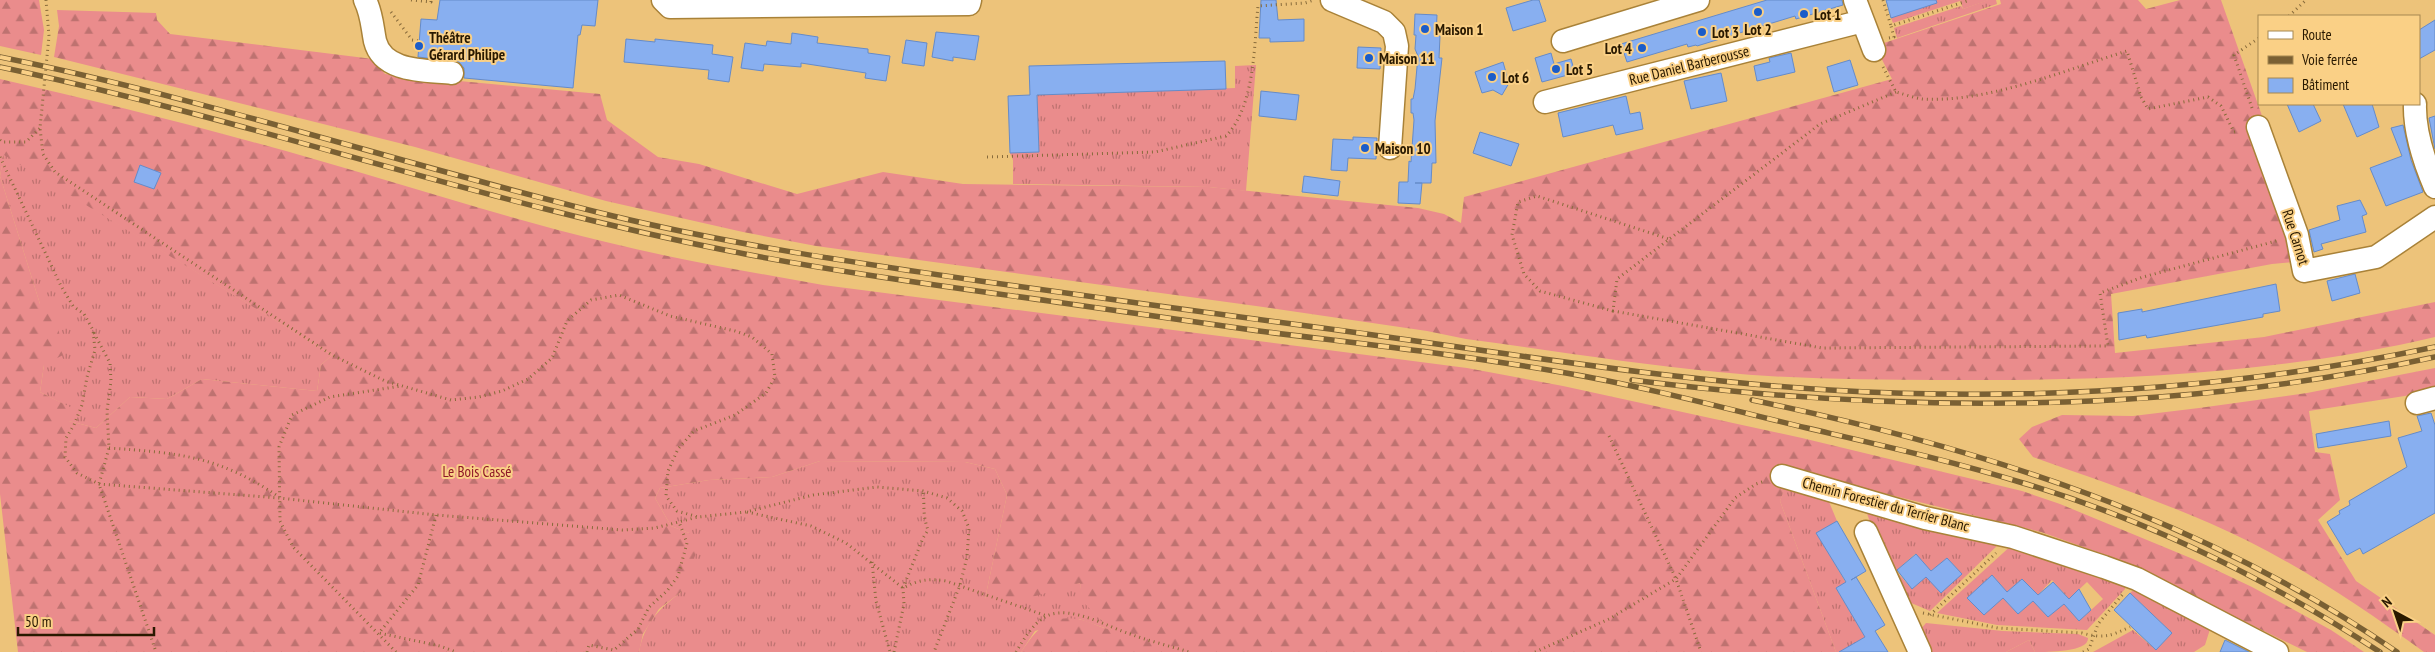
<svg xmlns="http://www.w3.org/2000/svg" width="2435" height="652" viewBox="0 0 2435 652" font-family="'PT Sans Narrow',sans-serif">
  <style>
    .grass { fill: url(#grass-tufts); fill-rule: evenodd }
    .forest { fill: url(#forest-firs); fill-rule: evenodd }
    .pitch { fill: #ea8c8c }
    .building { fill: #88aff0; stroke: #658bc9 }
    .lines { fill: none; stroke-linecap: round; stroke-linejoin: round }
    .minor-casing { stroke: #a98238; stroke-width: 25 }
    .path { stroke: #886b3b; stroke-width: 3; stroke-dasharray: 1 4; stroke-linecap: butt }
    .minor { stroke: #fff; stroke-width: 22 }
    .rail-casing { stroke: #7a6033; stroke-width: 5.5 }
    .rail { stroke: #fad086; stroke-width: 4; stroke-dasharray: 11; stroke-linecap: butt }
    .poi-dot { fill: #1b5cc8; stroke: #fad086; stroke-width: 2 }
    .labels { text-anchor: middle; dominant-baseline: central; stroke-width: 4; stroke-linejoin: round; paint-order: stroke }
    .poi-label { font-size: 15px; font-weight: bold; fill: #291900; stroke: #fad086; text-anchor: start }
    .street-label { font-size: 15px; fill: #291900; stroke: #fad086 }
    .park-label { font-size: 15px; fill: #8f1828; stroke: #fad086 }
  </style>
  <defs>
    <pattern id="grass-tufts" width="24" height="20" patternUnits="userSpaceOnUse" patternTransform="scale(1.25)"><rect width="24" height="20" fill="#ea8c8c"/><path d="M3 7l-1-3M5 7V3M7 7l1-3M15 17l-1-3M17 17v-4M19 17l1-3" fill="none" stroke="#be7270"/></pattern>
    <pattern id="forest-firs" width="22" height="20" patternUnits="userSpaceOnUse" patternTransform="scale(1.25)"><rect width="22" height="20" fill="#ea8c8c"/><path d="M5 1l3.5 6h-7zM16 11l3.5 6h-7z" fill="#be7270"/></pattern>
  </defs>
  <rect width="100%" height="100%" fill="#edc37a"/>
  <path class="grass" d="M1915 0H1960V1L1893 23 1891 18Z
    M1988 0H1996L1997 4 1897 38 1894 28 1961 6 1963 9Z
    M1256 65 1246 191 1209 187 1013 184V160L1010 153 1039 152 1037 95 1235 88V66Z
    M4 154 332 355 321 365 317 391 202 379 167 399 130 397 96 428 69 421V407L40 392 44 365 40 304 0 176Z
    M820 461 965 462 995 469 1007 495 985 599 1080 583 1083 601 1113 631 1079 619 1035 631 1021 652H639C645 622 658 610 681 592L689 533 671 526 655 498 660 488 709 480 772 477Z
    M1785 486 1827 497 1837 521 1817 533 1846 583 1836 588 1865 637 1855 643 1860 652H1836L1780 501Z
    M1865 508 2003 540 1930 611 1904 600 1886 566ZM1915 554 1931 571 1947 558 1962 574 1926 577 1912 589 1896 571Z
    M2014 543 2127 582 2125 589 2087 630 1997 625 1937 613ZM1992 575 2007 592 2022 579 2038 595 2052 580 2069 599 2087 582 2103 599 2079 621 2064 604 2048 617 2033 601 2018 614 2003 598 1984 615 1968 598Z
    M2137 587 2211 626 2205 645 2194 652H2093L2133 630 2156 650 2172 633 2130 593Z
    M1926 623 2003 631 2078 634 2088 638C2089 652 2049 652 2035 652L2029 640 2006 652H1926L1920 630Z"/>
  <path class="forest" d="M0 0H39L44 30 41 55 0 46Z
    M2000 0H2138L2146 9 2180 0H2221L2313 260 2272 264 2111 294 2115 353 2264 337 2435 302V337C2290 371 2141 380 1992 380 1901 380 1809 381 1718 372 1634 364 1550 350 1466 339L1427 331 1256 306 816 246 743 232 606 201 415 147 54 57 59 26 57 10 156 13 157 20 170 34 373 59 385 74 600 94 607 120 658 157 699 164 797 194 883 172 963 184 1209 187 1418 208 1444 214 1461 223 1464 197 1892 79 1875 46 2001 4Z
    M0 79C83 98 166 118 249 141 368 173 486 213 606 242 678 260 751 272 823 285L1467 368 1563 386 1802 438 2022 491 2060 504 2193 559 2252 587 2331 630 2364 652H2307L2117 559 2041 532 1850 485 1792 468 1780 501 1836 652H1021C1037 629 1048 615 1078 619 1089 621 1101 628 1112 630L1082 601 1080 583 1012 603 985 599 1007 495 995 469 965 462 820 461 772 477 709 480 660 488 655 498 671 526 689 533 698 548 681 592 659 609 643 634 639 652H18L0 494ZM4 155 332 355 321 365 317 391 202 379 167 399 130 397 96 428 69 421 70 407 40 392 44 365 63 355 55 309 40 304 0 176Z
    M2435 368V389L2411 395 2309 411 2315 452 2330 454 2340 500 2318 520 2356 581 2435 635V652H2424C2367 611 2310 572 2248 541 2180 507 2105 483 2033 457L2019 439 2032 427 2062 415 2133 416 2199 408 2307 393Z"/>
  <path class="pitch" d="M1960 0H1989L1963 9Z
    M2029 640 2035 652H2006Z"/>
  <path class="building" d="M440 0H598L595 26 582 25 580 35H578L573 88 464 78V68L459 62 418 57 421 19 437 20Z
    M1261 0H1276L1278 20 1304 19V41L1270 42V38H1259Z
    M1533 0H1539L1546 21 1513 31 1506 8Z
    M1767 0H1842L1843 5 1796 19 1795 16 1697 46 1696 45 1688 47 1687 44 1627 62 1621 44Z
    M1886 0H1936L1937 3 1891 18Z
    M1415 14 1437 15 1436 36H1440L1439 58H1442L1435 121 1436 163H1432L1431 183H1415H1422L1420 204 1398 203 1399 182H1408L1409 161 1411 162 1414 120 1413 113H1411V99H1413L1415 89 1418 56 1415 49 1416 35H1414Z
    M2435 20V50L2419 59V30Z
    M936 32 979 36 975 60 953 57V61L932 57Z
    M792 33 818 37 817 43 868 49V53L890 56 886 81 865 78 866 73 801 63V67L764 64 763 71 741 68 745 43 766 46 767 41 791 44Z
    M626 39 655 42V39L713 45 712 54 733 57 729 82 708 79 709 70 624 62Z
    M906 40 927 43 924 66 902 63Z
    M1358 47 1381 48 1380 69 1357 68Z
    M1551 53 1554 64 1571 59 1575 73 1542 82 1535 58Z
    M1791 53 1795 72 1757 81 1754 66 1770 62 1769 58Z
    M1850 60 1858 85 1834 92 1827 67Z
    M1225 61 1226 89 1037 95 1039 152 1010 153 1008 96 1030 95 1029 66Z
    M1503 62 1509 83 1502 95 1493 90 1482 93 1475 72Z
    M1721 73 1727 101 1691 109 1684 81Z
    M1261 91 1299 95 1296 120 1259 116Z
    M1626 96 1630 114 1640 112 1643 129 1616 135 1613 125 1563 137 1558 113Z
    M2287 104H2313L2321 121 2299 132Z
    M2343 104H2372L2379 127 2357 137Z
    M2435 116V149L2429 118Z
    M2403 125 2411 160 2423 192 2386 206 2370 168 2402 156 2391 128Z
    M1480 132 1519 144 1511 166 1473 153Z
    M1353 137 1377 138 1376 159 1348 158 1347 171 1331 170 1333 139 1353 140Z
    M140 165 161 173 154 189 134 182Z
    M1304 176 1340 181 1338 196 1302 192Z
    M2360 200 2367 214 2362 216 2366 232 2321 244 2323 249 2314 252 2309 230 2340 220 2337 206Z
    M2355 274 2360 293 2332 301 2327 281Z
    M2276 284 2280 311 2263 314V317L2147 338 2146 335 2119 340 2118 313 2142 309V312Z
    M2431 413 2435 425V513L2363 554 2360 548 2347 555 2327 522 2340 514 2339 511 2350 505 2349 501 2407 467 2398 438 2422 431 2417 416Z
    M2389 421 2391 436 2318 448 2316 434Z
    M1837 521 1866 571 1851 580 1856 577 1885 625 1875 631 1888 652H1839L1865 637 1836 588 1846 582 1816 533Z
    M1916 554 1931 571 1947 558 1962 574 1941 593 1926 577 1912 589 1897 570Z
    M1992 575 2007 592 2022 579 2038 595 2053 582 2069 599 2079 589 2091 610 2079 621 2064 604 2048 617 2033 601 2018 614 2003 598 1984 615 1967 598Z
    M2130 593 2172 633 2156 650 2114 610Z
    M2225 640 2249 652H2220Z"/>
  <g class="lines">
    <defs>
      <path id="minor" d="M365 0C372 14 372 26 375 41 383 73 426 70 452 73
        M663 0 670 7 969 4 970 0
        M1332 0 1384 22 1394 32 1397 46 1390 148
        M1863 21 1874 50
        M1563 41 1698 0
        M1545 102 1863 21 1855 0
        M2415 104C2414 132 2424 161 2435 187
        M2258 127 2297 235 2304 271 2376 257 2435 217
        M2417 403 2435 398
        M1782 476 1925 518 2013 537 2104 567 2137 579 2277 652
        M1866 532 1920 652"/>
    </defs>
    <use href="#minor" class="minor-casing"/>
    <path class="path" d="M46 0 49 36 40 128 43 154 55 172 332 355 385 381 451 400 479 397 502 391 528 379 552 358 567 321 591 300 619 295 670 316 735 331 752 337 772 354 775 377 766 393 735 415 694 431 678 449 668 471 666 496 677 511 698 517
      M411 0 431 2V0
      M1883 0 1891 26
      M391 12 412 40 419 41
      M2289 16 2306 0
      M1889 38 1894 37 1891 26 1970 0
      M1883 67 1896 92C1904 94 1914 98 1922 99 1988 103 2065 70 2127 51L2141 97 2148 109 2208 97 2221 106 2234 132 2239 131
      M1896 92 1820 124 1617 279 1613 311 1822 348 2108 346 2100 293 2143 277 2280 240
      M2252 108 2234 55 2259 38
      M0 140 2 142H26L40 128
      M0 157 61 286 73 306 84 314 93 330 95 350 87 377 82 405 74 425 66 438 65 457 77 473 99 484 279 498 436 515 622 530 655 528 698 517 746 512 813 495 877 487 923 491 947 498 962 511 969 528 967 557 960 585 934 652
      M987 157 1155 152 1226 136C1255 106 1254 46 1258 6L1305 3 1314 0
      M1613 311 1540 291 1524 274 1512 235 1518 202 1537 196 1669 239
      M94 333 110 363 111 381 107 411 109 448 99 484 156 652
      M1609 436 1676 579 1701 652
      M109 448C179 453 219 456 279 497
      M747 512 811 526 846 543 903 588C918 580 929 578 946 581L1047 616
      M436 515 418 585 379 633 440 646 456 652
      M872 562 876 601 890 652
      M1923 613 1998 628 2082 633C2104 639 2110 636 2130 627
      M1930 615 1996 553
      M396 652 293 547 280 521 279 447 292 415 330 397 401 386
      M587 652 589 645 614 650 638 629 649 607 667 591 678 576 687 543 679 522
      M894 652 904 604 903 588 923 538 928 530C922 513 925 507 923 491
      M1016 652C1024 639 1034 621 1049 615 1073 606 1108 627 1130 634 1149 641 1170 646 1189 652
      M1535 652 1609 619 1676 579 1735 498 1756 484 1765 481
      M2083 652 2089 649 2098 624 2123 594"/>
    <use href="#minor" class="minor"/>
    <defs>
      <path id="rail" d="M0 57C207 99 408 166 613 216 734 245 857 263 980 281 1087 296 1193 311 1300 325 1476 348 1652 379 1830 390 2032 402 2237 389 2435 347
        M0 67C250 120 493 206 745 254 850 274 957 288 1063 303 1128 312 1194 322 1259 331 1362 344 1464 355 1566 373 1647 387 1727 409 1807 428 1880 445 1952 461 2023 483 2151 521 2269 580 2380 652
        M1632 380C1900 414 2171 415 2435 357
        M1752 400C1982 448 2202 518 2397 652"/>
    </defs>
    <use href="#rail" class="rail-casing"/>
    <use href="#rail" class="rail"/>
  </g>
  <g class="poi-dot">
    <circle cx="1758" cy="12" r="5"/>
    <circle cx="1804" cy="14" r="5"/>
    <circle cx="1425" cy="29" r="5"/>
    <circle cx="1702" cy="32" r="5"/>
    <circle cx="419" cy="46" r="5"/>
    <circle cx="1642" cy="48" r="5"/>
    <circle cx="1369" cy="58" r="5"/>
    <circle cx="1556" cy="69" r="5"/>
    <circle cx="1492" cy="77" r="5"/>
    <circle cx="1365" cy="148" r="5"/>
  </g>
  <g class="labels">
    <g class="poi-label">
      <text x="1814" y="14">Lot 1</text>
      <text x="1435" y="29">Maison 1</text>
      <text x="1758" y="29" text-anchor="middle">Lot 2</text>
      <text x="1712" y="32">Lot 3</text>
      <text x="429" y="37">Théâtre<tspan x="429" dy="17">Gérard Philipe</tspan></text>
      <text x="1632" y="48" text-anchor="end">Lot 4</text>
      <text x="1379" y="58">Maison 11</text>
      <text x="1566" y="69">Lot 5</text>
      <text x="1502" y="77">Lot 6</text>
      <text x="1375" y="148">Maison 10</text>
    </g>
    <g class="street-label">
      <text transform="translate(1689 65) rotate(-14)">Rue Daniel Barberousse</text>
      <text transform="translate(2296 237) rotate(72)">Rue Carnot</text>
      <text transform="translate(1886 504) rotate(15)">Chemin Forestier du Terrier Blanc</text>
    </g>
    <g class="park-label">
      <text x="477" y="471">Le Bois Cassé</text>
    </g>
  </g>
  <rect x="2258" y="15" width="162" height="90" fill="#fad086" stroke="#a68750"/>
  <rect x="2268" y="31" width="25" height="8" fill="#ffffff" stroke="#a68750"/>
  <text x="2302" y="40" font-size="15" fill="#291900">Route</text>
  <rect x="2268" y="56" width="25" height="8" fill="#7a6033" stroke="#a68750"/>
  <text x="2302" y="65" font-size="15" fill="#291900">Voie ferrée</text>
  <rect x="2268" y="78" width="25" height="15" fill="#88aff0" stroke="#a68750"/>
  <text x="2302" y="90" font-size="15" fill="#291900">Bâtiment</text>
  <g transform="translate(2395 612) rotate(320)" stroke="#fad086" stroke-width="4" paint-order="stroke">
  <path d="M0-4L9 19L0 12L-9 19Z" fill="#291900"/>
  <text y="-8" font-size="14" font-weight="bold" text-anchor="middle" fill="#291900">N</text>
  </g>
  <path d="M18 627v8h136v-8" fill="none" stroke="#291900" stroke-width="2.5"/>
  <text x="25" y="627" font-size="15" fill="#291900" stroke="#fad086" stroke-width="4" paint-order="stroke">50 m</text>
</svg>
